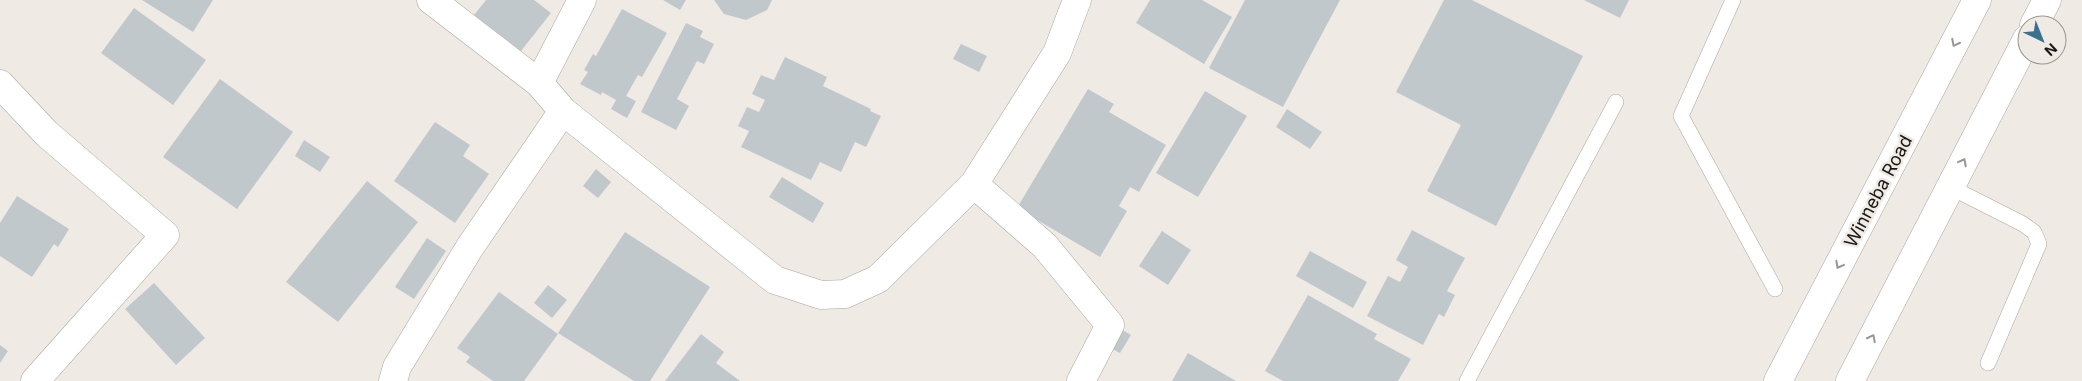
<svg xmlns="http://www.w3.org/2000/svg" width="2082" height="381" viewBox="0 0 2082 381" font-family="Inter,sans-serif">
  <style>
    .building { fill: #c0c8cc }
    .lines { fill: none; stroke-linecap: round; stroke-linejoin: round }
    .service-casing { stroke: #aaa7a0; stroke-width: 16 }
    .minor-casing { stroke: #aaa7a0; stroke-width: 29 }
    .trunk-casing { stroke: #aaa7a0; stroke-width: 29 }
    .service { stroke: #fff; stroke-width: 15 }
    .minor { stroke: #fff; stroke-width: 28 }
    .trunk { stroke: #fff; stroke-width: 28 }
    .oneway { stroke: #989796 }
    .labels { text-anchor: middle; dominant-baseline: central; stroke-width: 5; stroke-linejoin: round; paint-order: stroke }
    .street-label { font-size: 18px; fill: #191715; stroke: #efebe4 }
  </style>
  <rect width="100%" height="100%" fill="#efebe4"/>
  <path class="building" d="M142 0H213L193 32Z
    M486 0H534L551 13 521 51 474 15Z
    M663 0H686L680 10Z
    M714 0H772L767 10 746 20 724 14Z
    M1150 0H1202L1232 17 1204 64 1136 23Z
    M1245 0H1340L1283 107 1209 68Z
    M1444 0H1472L1583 56 1496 226 1427 191 1461 125 1396 92Z
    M1584 0H1629L1620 18Z
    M134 8 206 60 173 105 101 53Z
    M622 9 667 33 642 77 638 75 626 96 636 101 627 118 611 109 616 100 602 92 601 95 580 84 588 72 584 70 593 54 596 56Z
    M686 23 703 31 700 37 714 44 704 64 697 61 677 99 689 106 676 130 641 112Z
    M961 44 987 56 979 72 953 59Z
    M785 57 827 77 823 86 871 109 870 111 881 116 866 147 855 142 841 172 820 162 811 180 741 147 749 131 738 126 747 107 759 112 765 100 752 94 761 75 774 80Z
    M220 79 293 132 237 209 163 157Z
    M1088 89 1114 104 1109 112 1166 145 1139 192 1130 187 1119 206 1127 211 1100 257 1017 208Z
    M1205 91 1247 116 1198 197 1156 173Z
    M1287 109 1322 132 1310 149 1276 127Z
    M435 122 470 145 463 156 489 174 455 223 394 181Z
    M304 140 330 157 320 172 295 156Z
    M596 169 611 182 598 198 583 186Z
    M782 177 824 203 813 223 769 197Z
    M367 181 418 222 338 322 286 282Z
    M17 196 69 229 58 247 54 244 32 277 0 256V223Z
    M1412 230 1465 258 1447 291 1455 295 1444 317 1439 314 1423 345 1367 316 1388 276 1400 282 1408 267 1396 260Z
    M1162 231 1191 250 1168 285 1139 266Z
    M625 232 710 287 650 381H634L558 333Z
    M427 238 446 251 414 299 395 287Z
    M1310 251 1367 282 1353 308 1296 276Z
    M154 283 205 338 176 365 125 309Z
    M548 285 567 300 552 318 534 303Z
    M499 292 558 334 524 381H493L466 362 470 357 457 348Z
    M1308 295 1377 334 1374 339 1411 359 1398 381H1283L1265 371Z
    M1119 328 1131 335 1120 353 1108 347Z
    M701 334 724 352 716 363 740 381H665Z
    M0 345 8 351 0 363Z
    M1188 353 1236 381H1172Z"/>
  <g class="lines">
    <defs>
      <path id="service" d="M1733 0 1681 116 1775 289
        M1950 187 2023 224 2034 232 2039 244 1988 363
        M1467 381 1616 102"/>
      <path id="minor" d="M431 0 539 83 563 111 775 280 821 295 845 294 878 279 974 184 1057 53 1077 0
        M539 83 582 0
        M0 84 47 134 165 235 35 381
        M974 184 1045 246 1110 325 1081 381
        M393 381 397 367 470 247 563 111"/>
      <path id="trunk" d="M2034 25 2047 0
        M1778 381 1977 0
        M1850 381 2027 39"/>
    </defs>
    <use href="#service" class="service-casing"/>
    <use href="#minor" class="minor-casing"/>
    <use href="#trunk" class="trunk-casing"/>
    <use href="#service" class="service"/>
    <use href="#minor" class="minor"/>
    <use href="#trunk" class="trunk"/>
  </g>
  <defs><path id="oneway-chevron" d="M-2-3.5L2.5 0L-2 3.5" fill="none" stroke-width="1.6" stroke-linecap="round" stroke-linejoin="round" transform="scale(1.25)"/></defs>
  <g class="oneway">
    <use href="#oneway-chevron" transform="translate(1955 43) rotate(117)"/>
    <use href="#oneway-chevron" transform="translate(1963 162) rotate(-62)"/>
    <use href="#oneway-chevron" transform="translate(1839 265) rotate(118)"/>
    <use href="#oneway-chevron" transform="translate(1872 338) rotate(-63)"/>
  </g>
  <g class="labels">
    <g class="street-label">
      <text transform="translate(1878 191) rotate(-62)">Winneba Road</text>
    </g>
  </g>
  <g transform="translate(2042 40) rotate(137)"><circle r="24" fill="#efebe4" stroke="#999691"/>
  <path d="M0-4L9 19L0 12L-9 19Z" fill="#3a718c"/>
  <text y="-8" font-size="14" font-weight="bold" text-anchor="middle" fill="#191715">N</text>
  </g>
</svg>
